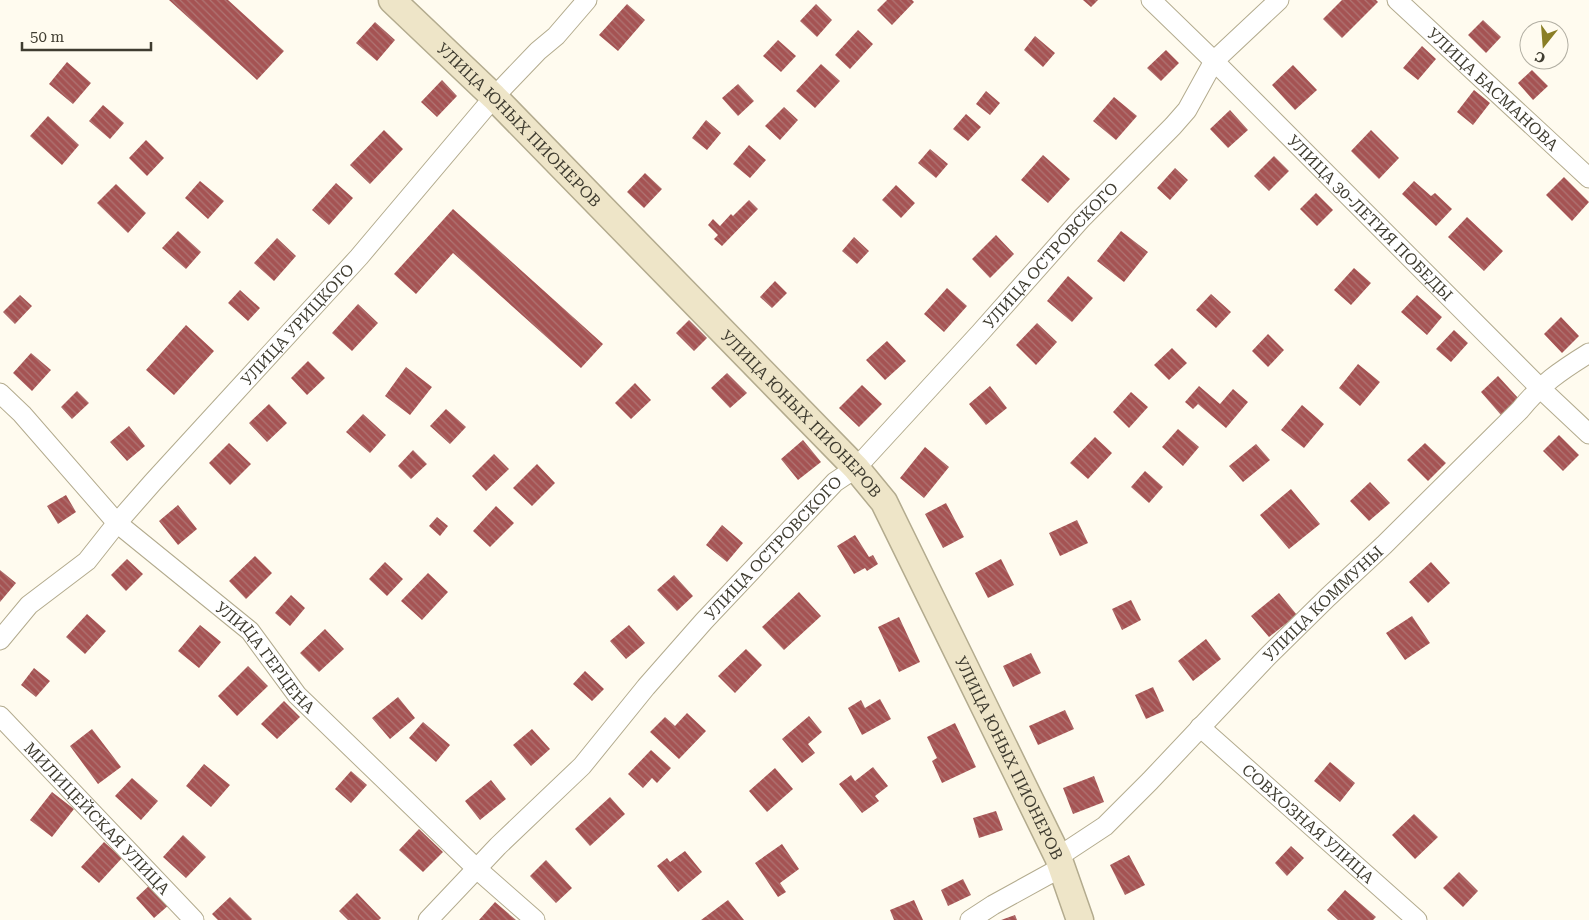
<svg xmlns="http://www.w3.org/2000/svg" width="1589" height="920" viewBox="0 0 1589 920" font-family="'Roboto Serif',serif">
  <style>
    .building { fill: url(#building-back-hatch) }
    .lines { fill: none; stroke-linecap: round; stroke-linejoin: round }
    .minor-casing { stroke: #b3ab8e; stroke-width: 21 }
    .secondary-casing { stroke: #b3ab8e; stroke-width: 29 }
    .minor { stroke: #fff; stroke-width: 19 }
    .secondary { stroke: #eee5c8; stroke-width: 26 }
    .labels { text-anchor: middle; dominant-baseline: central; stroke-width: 5; stroke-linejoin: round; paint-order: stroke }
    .street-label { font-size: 16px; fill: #3f3c30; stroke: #fffbef }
  </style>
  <defs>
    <pattern id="building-back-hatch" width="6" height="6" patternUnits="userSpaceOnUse" patternTransform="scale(1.25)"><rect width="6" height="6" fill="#a55353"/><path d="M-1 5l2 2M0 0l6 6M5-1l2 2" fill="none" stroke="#af7574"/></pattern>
  </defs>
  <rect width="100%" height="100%" fill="#fffbef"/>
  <path class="building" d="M169 0H228L284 51 257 80Z
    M887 0H912L914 2 892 25 877 10Z
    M1083 0H1098L1091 7Z
    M1342 0H1376L1378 2 1342 38 1323 19Z
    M627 4 645 20 618 51 599 35Z
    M816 4 832 20 817 37 800 21Z
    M1483 20 1501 37 1486 53 1468 35Z
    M375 22 395 40 377 61 356 43Z
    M858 30 873 44 850 69 835 55Z
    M1035 36 1055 53 1043 67 1024 50Z
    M778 40 796 56 781 72 763 56Z
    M1422 46 1436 59 1418 80 1403 68Z
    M1166 50 1179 63 1161 81 1147 68Z
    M67 62 91 83 73 104 49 84Z
    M821 64 840 81 815 108 796 91Z
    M1293 65 1317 90 1295 110 1272 85Z
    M1532 70 1548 86 1533 100 1518 83Z
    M442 80 457 96 437 117 421 102Z
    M738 84 754 101 738 116 722 98Z
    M1474 90 1490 103 1473 125 1457 112Z
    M986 91 1000 103 990 115 976 104Z
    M1114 97 1137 116 1116 140 1093 121Z
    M103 105 124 123 110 139 89 121Z
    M784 107 798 120 780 140 765 126Z
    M1230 110 1248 130 1228 148 1210 129Z
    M966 114 981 127 968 141 953 129Z
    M48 116 79 145 62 165 30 136Z
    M706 120 721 133 707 150 692 138Z
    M384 130 403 149 370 184 350 165Z
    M1371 130 1399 158 1379 179 1351 151Z
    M146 140 164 158 147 176 129 158Z
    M749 145 766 160 750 178 733 164Z
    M930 149 948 164 936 178 918 163Z
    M1043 155 1070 179 1048 203 1021 180Z
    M1274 156 1289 171 1269 191 1254 176Z
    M1175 168 1188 180 1170 200 1157 188Z
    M645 173 662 189 644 208 627 192Z
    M1564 177 1589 202 1572 221 1546 195Z
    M200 181 224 201 208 219 185 198Z
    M1414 181 1431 196 1435 193 1452 209 1436 226 1402 194Z
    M336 183 353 198 329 225 312 210Z
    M116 184 146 213 128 233 97 203Z
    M896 185 915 203 901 218 882 200Z
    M1316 193 1333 210 1317 226 1300 209Z
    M749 200 758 209 722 246 714 239 718 235 708 225 713 219 720 226 731 214 733 216Z
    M453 209 603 344 581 368 453 253 416 294 394 274Z
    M1467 217 1503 251 1484 271 1448 237Z
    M178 231 201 252 186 269 162 248Z
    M1121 231 1148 252 1124 282 1097 261Z
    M996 235 1014 254 990 278 972 259Z
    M854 237 869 251 857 264 842 251Z
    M277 238 296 256 274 281 254 263Z
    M1354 268 1371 283 1351 305 1334 290Z
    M1068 276 1093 298 1072 322 1047 301Z
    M775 281 787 293 772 308 760 297Z
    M947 288 967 306 944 332 924 314Z
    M240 290 260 308 248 321 228 303Z
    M1211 294 1231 312 1216 328 1196 310Z
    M20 295 32 306 15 324 3 312Z
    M1417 295 1442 317 1427 335 1401 312Z
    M358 304 378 323 352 351 332 333Z
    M1561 317 1579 336 1562 353 1544 334Z
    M689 320 707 338 694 351 676 333Z
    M1037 323 1057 342 1036 365 1016 345Z
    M186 325 214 351 174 395 146 370Z
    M1454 330 1468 343 1451 362 1436 349Z
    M1268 334 1284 350 1268 367 1252 351Z
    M887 341 906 361 885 380 866 360Z
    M1172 348 1187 363 1169 380 1154 365Z
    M31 353 51 370 32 391 13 373Z
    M308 361 325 378 307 395 291 378Z
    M1358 364 1380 382 1360 406 1339 388Z
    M406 367 432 387 410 415 385 396Z
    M727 373 747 393 730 408 711 388Z
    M1498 376 1519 399 1501 415 1481 392Z
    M635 383 651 400 631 419 615 403Z
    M862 385 882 404 859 427 839 408Z
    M990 386 1007 408 986 425 969 404Z
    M1199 386 1220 404 1233 389 1248 402 1226 428 1198 404 1193 409 1185 402Z
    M77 391 89 403 72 419 61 407Z
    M1131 392 1148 407 1129 428 1113 412Z
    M269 404 287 423 267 442 249 423Z
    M1302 405 1324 424 1304 448 1281 430Z
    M446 409 466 427 450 444 430 426Z
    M363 414 386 435 370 453 346 432Z
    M129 426 145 446 127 461 110 442Z
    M1178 429 1199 447 1183 466 1162 447Z
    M1559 435 1579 455 1563 471 1543 451Z
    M1095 437 1112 453 1088 479 1070 463Z
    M803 440 821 462 798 480 781 459Z
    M229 443 251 464 230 485 209 463Z
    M1425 443 1446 463 1428 481 1407 460Z
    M1256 444 1270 460 1243 482 1229 466Z
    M925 447 949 467 924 498 900 478Z
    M413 450 427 464 411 479 398 466Z
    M494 454 509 469 486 491 472 476Z
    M537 464 555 483 532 506 513 488Z
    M1145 471 1163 487 1149 503 1131 487Z
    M1370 482 1390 503 1369 521 1350 501Z
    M1291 489 1320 524 1289 549 1260 515Z
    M66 495 76 512 58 524 47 506Z
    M946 503 964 537 943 548 925 514Z
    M178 505 197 529 178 545 159 521Z
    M496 506 514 523 490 547 473 531Z
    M437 517 448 526 440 536 429 526Z
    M1077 520 1088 543 1060 556 1049 533Z
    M722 525 743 543 727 562 706 545Z
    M855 535 869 557 873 555 878 564 867 571 865 568 854 574 837 546Z
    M255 556 272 573 246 599 229 581Z
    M127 559 143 574 126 591 111 575Z
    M1001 559 1014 585 988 598 975 573Z
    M385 562 403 579 387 596 369 579Z
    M1431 562 1450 583 1428 603 1409 582Z
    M0 570 16 583 0 602Z
    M428 573 448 592 422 620 401 601Z
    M674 575 693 596 677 611 657 590Z
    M799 592 821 616 784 650 762 627Z
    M1279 593 1297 615 1269 637 1251 616Z
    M291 595 305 608 290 626 275 613Z
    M1131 600 1141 620 1122 630 1112 609Z
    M87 614 106 631 85 654 66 637Z
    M1412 616 1430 643 1405 660 1386 633Z
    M899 617 920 662 899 672 878 627Z
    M200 625 221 642 199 668 178 651Z
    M629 625 645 643 626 659 610 641Z
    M325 629 344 649 319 672 300 653Z
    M1206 639 1221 659 1193 681 1178 661Z
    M746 649 762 665 735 693 718 676Z
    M1031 653 1041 673 1013 687 1003 666Z
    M248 666 268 686 237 716 218 696Z
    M34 668 50 681 36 697 21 685Z
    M585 671 604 689 592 701 573 684Z
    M1153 687 1164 711 1146 719 1135 695Z
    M398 697 415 718 390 739 372 718Z
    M880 699 891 719 862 735 848 708 861 700 865 708Z
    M284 701 300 717 277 739 261 724Z
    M1065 710 1074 729 1038 745 1029 726Z
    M687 713 706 731 679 759 650 732 665 717 675 726Z
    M809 716 822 732 808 744 815 753 802 763 782 739Z
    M423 722 450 745 436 762 409 738Z
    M955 723 976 767 942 783 932 761 937 758 927 737Z
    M92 729 121 767 98 784 70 746Z
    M532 729 550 749 531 766 513 745Z
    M651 750 671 768 657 783 652 778 643 788 628 774Z
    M1330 762 1355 783 1340 802 1314 781Z
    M204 764 230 785 211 807 186 786Z
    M873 767 888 786 875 796 879 801 862 813 839 784 851 775 855 781Z
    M775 768 793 789 767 812 749 791Z
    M351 771 367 785 351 803 335 789Z
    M1094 776 1104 802 1073 814 1063 788Z
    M132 778 158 801 141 820 115 796Z
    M491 780 506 799 480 820 465 801Z
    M52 792 74 809 52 837 30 820Z
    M610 797 625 814 590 846 575 829Z
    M996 811 1003 830 979 838 973 818Z
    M1414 814 1438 837 1415 859 1392 835Z
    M419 829 443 852 423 872 399 850Z
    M183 835 206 857 186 878 163 857Z
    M104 842 122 858 99 883 81 867Z
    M782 844 799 869 780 883 786 892 778 897 755 863Z
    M1291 846 1304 858 1287 876 1275 863Z
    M685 851 702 872 678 892 657 866 667 858 670 862Z
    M1129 855 1145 885 1125 895 1110 865Z
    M546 860 572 888 556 903 530 876Z
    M1459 872 1478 891 1463 907 1443 888Z
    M963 879 971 895 948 906 941 890Z
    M152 883 170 904 154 918 136 898Z
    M1345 890 1376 917 1373 920H1338L1327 910Z
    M357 893 381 918 379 920H348L339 911Z
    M230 897 252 919 251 920H218L212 914Z
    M728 900 744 920H701Z
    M914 900 923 920H894L890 910Z
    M495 902 516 920H479Z
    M1015 915 1017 920H1001Z"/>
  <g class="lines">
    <defs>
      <g id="minor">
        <path id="s1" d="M1151 0 1216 63 1540 388 1589 434"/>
        <path id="s2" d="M1397 0 1589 178"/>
        <path id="s3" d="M0 393 22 414 117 523 250 631 297 695 477 869 535 920"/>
        <path id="s4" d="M0 640 29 605 87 561 117 523 153 482 359 257 494 97 538 51 556 36 587 0"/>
        <path id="s5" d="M0 716 194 920"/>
        <path id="s6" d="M1200 727 1417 920"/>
        <path id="s7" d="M1058 857 1105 826 1150 781 1267 657 1328 597 1384 545 1520 410C1541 384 1560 371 1589 353"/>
        <path id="s8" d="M428 920 498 846 582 766 646 687 704 621 835 482 856 468 980 333 1082 218 1173 126 1187 110 1214 61 1279 0"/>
        <path d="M970 920 993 905 1062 867"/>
      </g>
      <g id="secondary">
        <path id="s9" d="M392 0 494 97 856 468 884 502 1058 857 1080 920"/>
      </g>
    </defs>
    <use href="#minor" class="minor-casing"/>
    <use href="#secondary" class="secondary-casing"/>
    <use href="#minor" class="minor"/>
    <use href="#secondary" class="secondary"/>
  </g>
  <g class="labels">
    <g class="street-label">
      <text stroke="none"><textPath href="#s2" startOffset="131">УЛИЦА БАСМАНОВА</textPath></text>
      <text stroke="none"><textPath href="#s9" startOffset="178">УЛИЦА ЮНЫХ ПИОНЕРОВ</textPath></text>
      <text stroke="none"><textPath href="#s1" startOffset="309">УЛИЦА 30-ЛЕТИЯ ПОБЕДЫ</textPath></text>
      <text stroke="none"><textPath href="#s8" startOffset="912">УЛИЦА ОСТРОВСКОГО</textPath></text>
      <text stroke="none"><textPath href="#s4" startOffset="435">УЛИЦА УРИЦКОГО</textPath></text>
      <text stroke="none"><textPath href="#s9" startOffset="582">УЛИЦА ЮНЫХ ПИОНЕРОВ</textPath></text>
      <text stroke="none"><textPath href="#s8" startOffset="508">УЛИЦА ОСТРОВСКОГО</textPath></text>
      <text stroke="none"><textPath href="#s7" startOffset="368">УЛИЦА КОММУНЫ</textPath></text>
      <text stroke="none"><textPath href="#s3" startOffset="376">УЛИЦА ГЕРЦЕНА</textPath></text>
      <text stroke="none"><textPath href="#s9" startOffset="988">УЛИЦА ЮНЫХ ПИОНЕРОВ</textPath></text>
      <text stroke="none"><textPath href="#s5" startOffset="141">МИЛИЦЕЙСКАЯ УЛИЦА</textPath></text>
      <text stroke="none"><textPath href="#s6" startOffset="145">СОВХОЗНАЯ УЛИЦА</textPath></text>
    </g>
  </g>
  <g transform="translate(1544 45) rotate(197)"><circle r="24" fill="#fffbef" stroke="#b2afa3"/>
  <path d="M0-4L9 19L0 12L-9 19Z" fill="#8a7e25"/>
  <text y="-8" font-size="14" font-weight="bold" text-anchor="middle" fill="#3f3c30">С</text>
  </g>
  <path d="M22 42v8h129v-8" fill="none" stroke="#3f3c30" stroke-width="2.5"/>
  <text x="30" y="42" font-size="15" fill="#3f3c30" stroke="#fffbef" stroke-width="4" paint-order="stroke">50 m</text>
</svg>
